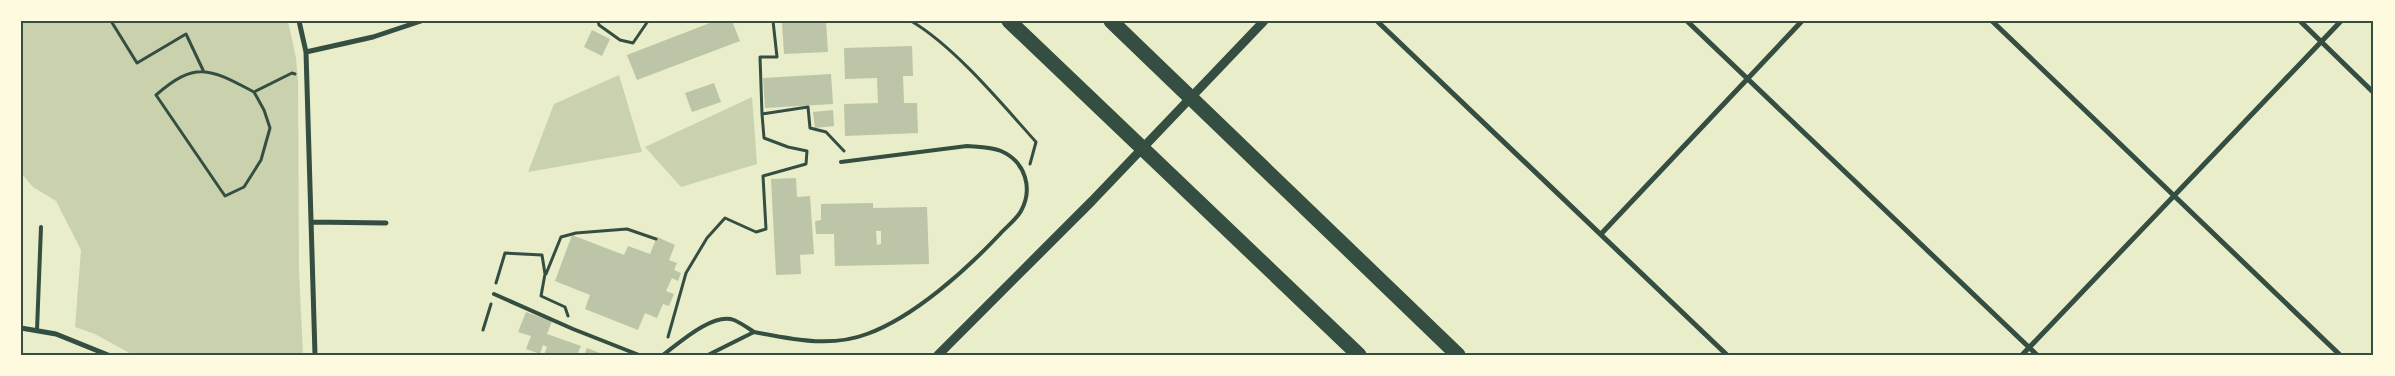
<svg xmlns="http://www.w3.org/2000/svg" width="2395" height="376" viewBox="0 0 2395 376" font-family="Quicksand,sans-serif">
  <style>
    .green { fill: #cad2ad }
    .building { fill: #bcc5a7; fill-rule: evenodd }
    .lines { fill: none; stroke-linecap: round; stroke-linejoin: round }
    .path { stroke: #344e41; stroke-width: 3 }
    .service { stroke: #344e41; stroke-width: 4 }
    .minor { stroke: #344e41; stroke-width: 5 }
    .tertiary { stroke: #344e41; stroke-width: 9 }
    .motorway { stroke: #344e41; stroke-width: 15 }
    .neatline { fill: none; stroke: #344e41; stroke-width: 2 }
  </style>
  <rect width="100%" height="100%" fill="#e9edc9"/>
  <path class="green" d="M21 21H288L296 58 298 82 299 269 303 355H133L95 334 75 327 81 250 56 201 33 187 21 173Z
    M619 75 642 152 528 172 554 104Z
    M752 97 757 164 681 187 645 147Z"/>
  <path class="building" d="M715 21H732L740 41 637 80 627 55Z
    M826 21 828 52 784 54 782 23Z
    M592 30 610 39 602 56 584 47Z
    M912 46 913 76H903L904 103H917L918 133 845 136 844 104 878 103 877 78 845 79 844 48Z
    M831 74 833 104 765 108 763 78Z
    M714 83 721 102 692 112 685 93Z
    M833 110 834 126 815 128 813 112Z
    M796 178 797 197 810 196 814 254 800 255 801 274 776 275 771 179Z
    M873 203V208L927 207 929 264 835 266 834 234H816L815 221 821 220V204ZM876 231H881V244L877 245Z
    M572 235 624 255 628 246 650 254 657 237 675 245 669 260 677 263 674 270 681 273 678 281 672 278 666 291 674 294 669 306 663 304 657 318 645 313 638 330 585 309 590 295 555 281Z
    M526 312 552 321 547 334 581 346 577 355H544L547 347 543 345 540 354 526 349 531 336 518 332Z
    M587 348 605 355H584Z"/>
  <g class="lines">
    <path class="path" d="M111 21 137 63 186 34 203 70
      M598 21 599 25 620 40 633 43 648 21
      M773 21 777 57H760L762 114 808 107 810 128 826 132 844 151
      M911 21C954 46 1002 104 1036 142L1030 164
      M254 92 264 110 270 128 261 160 244 187 225 196 156 95C196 60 210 69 254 92L292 73 295 74
      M546 274 561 237 576 233 627 229 656 239
      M496 283 505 253 542 255 545 274 541 296 565 307 568 316
      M483 330 491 304
      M668 337 686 273 707 238 725 218 756 232 766 229 763 176 806 164 807 151 788 147 764 138 762 114"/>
    <path class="service" d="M494 294 573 329 639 355H645
      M37 330 41 227
      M754 332C792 339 830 348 867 334 914 317 966 270 1000 234 1006 227 1016 220 1021 211 1033 189 1026 162 1001 151 991 147 978 147 967 146L841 162
      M663 355C679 343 713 312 734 320 741 323 748 328 754 332L708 355"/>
    <path class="minor" d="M299 21 306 52 315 355
      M1377 21 1727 355
      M1687 21 2037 355
      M1992 21 2340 355
      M2300 21 2374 93
      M306 52 373 37 421 21
      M311 222 386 223
      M1601 234 1802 21
      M21 328 56 334 108 355
      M2022 355 2341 21"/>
    <path class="tertiary" d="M938 355 1092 201 1264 21"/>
    <path class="motorway" d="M1009 21 1359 355
      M1111 21 1458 355"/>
  </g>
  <rect width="2395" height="376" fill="none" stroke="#fefae0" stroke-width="45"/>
  <rect x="22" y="22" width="2350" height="332" class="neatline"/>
</svg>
